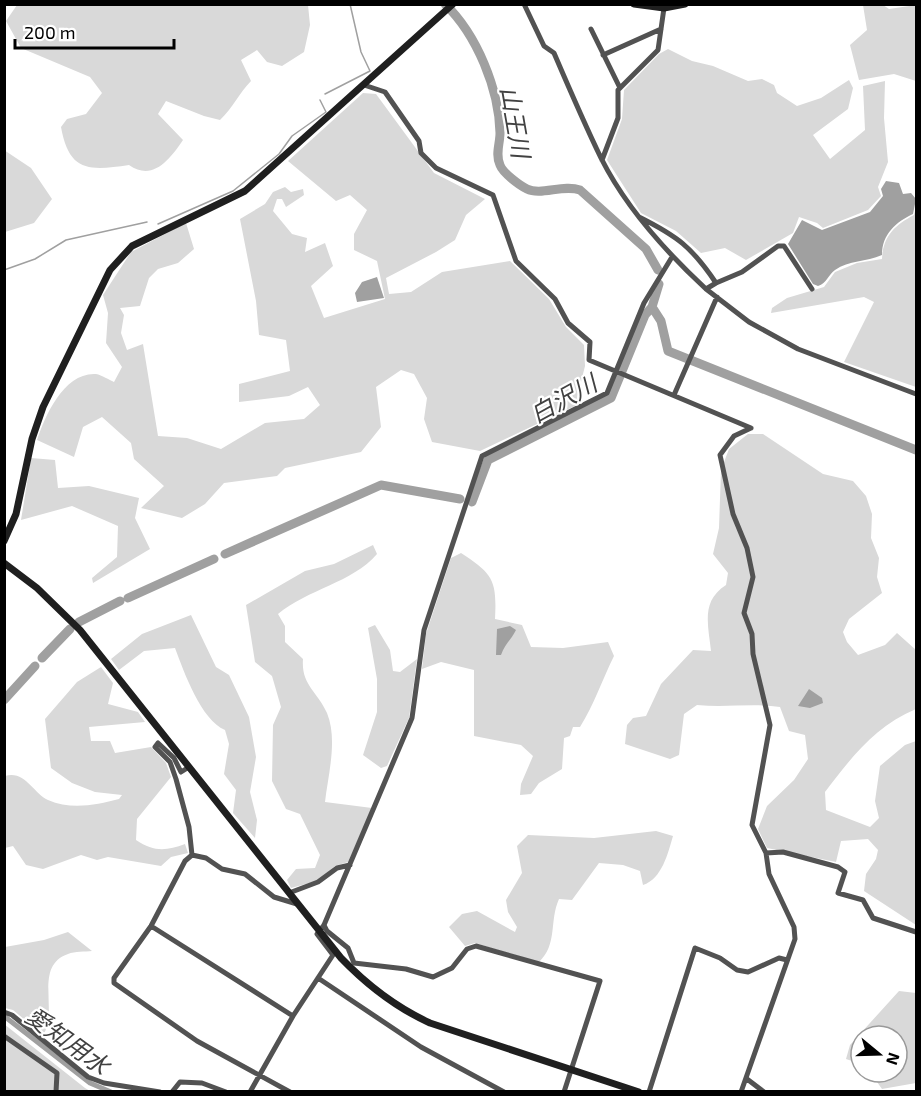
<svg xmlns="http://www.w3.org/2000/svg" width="921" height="1096" viewBox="0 0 921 1096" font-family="'Exo 2','Noto Sans JP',sans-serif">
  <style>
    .green { fill: #d9d9d9 }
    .water { fill: #a0a0a0 }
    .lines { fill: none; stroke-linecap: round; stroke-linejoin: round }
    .stream { stroke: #a0a0a0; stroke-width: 1.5 }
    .canal { stroke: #a0a0a0; stroke-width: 5 }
    .river { stroke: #a0a0a0; stroke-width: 9 }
    .street { stroke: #525252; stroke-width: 5 }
    .secondary { stroke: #1f1f1f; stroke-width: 7 }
    .labels { text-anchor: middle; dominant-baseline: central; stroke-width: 4.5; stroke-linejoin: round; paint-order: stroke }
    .water-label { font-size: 24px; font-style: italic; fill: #414141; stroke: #fff }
  </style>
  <rect width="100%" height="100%" fill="#fff"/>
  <path class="green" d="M308 5 310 25 304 52 282 66 267 62 257 50 241 60 251 81C239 93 233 108 220 120L204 116 166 101 158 114 183 140C170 159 153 182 129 165 89 171 69 172 61 127L67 119 86 114 102 93 90 77 21 48 6 21 17 5Z
    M863 5H883L889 9 916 5V81L894 74 859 80 850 45 867 30Z
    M668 49 692 61 713 66 748 81 762 79 774 85 777 93 797 106 821 98 849 80 853 88 848 109 813 135 830 159 865 130 863 86 885 81 884 118 888 162 878 187 881 196 868 210 823 228 817 223 799 217 793 233 746 260 725 248 701 253 676 231 641 213 607 160 622 119 624 90 659 54Z
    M363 93 376 94 434 173 485 199 466 215 455 240 436 252 386 278 389 294 411 292 442 272 510 261 549 299 566 327 584 345 585 366 575 406 480 451 432 442 424 419 427 398 414 374 401 370 376 387 381 427 361 452 285 468 277 476 224 483 205 504 182 518 141 508 164 486 134 459 131 443 102 417 83 427 74 457 37 440C45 416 64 372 96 374 102 375 109 380 114 382L122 367 106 343 108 313 103 295 131 252 186 223 194 249 178 263 158 269 149 278 140 306 120 308 124 315 121 333 127 350 143 344 158 436 187 438 221 449 265 423 304 419 320 405 308 387 289 396 239 402V384L290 371 286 340 259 335 256 301 240 219 265 204 273 192 285 187 291 192 303 189 304 195 286 207 282 199H277L273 211 292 234 307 238 305 252 325 243 333 266 311 286 324 318 385 299 377 261 354 250V234L367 210 350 195 336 201 288 161Z
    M4 150 31 168 52 199 34 223 5 232Z
    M916 207V387L844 362 874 302 864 297 771 313 772 308 787 298 824 287 835 272 857 263 882 259C883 236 895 225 914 215Z
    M748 434H763L823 474 853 481 866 496 872 514 871 538 879 558 877 577 882 593 849 619 843 632 847 642 858 655 885 645 897 633 916 650V709C875 726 851 758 825 792L826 810 870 827 879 818 875 801 880 766 905 745 916 741V925L864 891 866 874 876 859 878 850 868 839 841 841 836 862 767 848 758 829 767 806 794 780 808 759 805 735 789 731 780 707C752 703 725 708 697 705L684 714 679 755 670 759 625 744 627 725 633 718 646 716 661 684 693 650 711 651C708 624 701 601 726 585L728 573 713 554 719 528 721 470 729 449Z
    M31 458 55 460 58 488 89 486 139 498 135 518 150 549 93 583 92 578 117 557 118 526 72 506 21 520Z
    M373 545 377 554C352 583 308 589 278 614L285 626V642L303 659C301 685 317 691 327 713 338 740 328 775 325 802L372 808 348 862 335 866 317 881 291 888 287 880 296 869 315 868 320 855 300 814 286 809 272 781 273 725 281 707 272 676 255 662 246 605 305 571 334 564Z
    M461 553C493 574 497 580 495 619L522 625 531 647 563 648 608 642 614 656C602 680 594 705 580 727H573L570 736 564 738 562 769 539 783 531 794 520 795 521 784 533 756 521 745 474 736V670L441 662 422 669 426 634 451 558Z
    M191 615 216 667 229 675 249 717 256 757 250 792 257 820 255 838 233 813 236 790 224 774 229 744 225 730C201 720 184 672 175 648L144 651 119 670 111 659 142 634Z
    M375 625 390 650 393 671 400 672 417 659 409 718 387 766 381 768 363 755 377 712V679L368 628Z
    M101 667 113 683 108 704 138 712 145 722 89 727 91 741H110L115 753 151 747 166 763 171 777 137 819 136 840C154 852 166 851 185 844L188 853 171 857 161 866 108 857 97 860 81 855 43 869 26 865 13 846 5 848V776C25 770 33 793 48 800 71 810 96 805 119 799L122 795 95 792 72 783 51 768 45 719 77 682Z
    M656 831 673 836C668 853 662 879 643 885L640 871 623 865 599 863 572 900 559 899C549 921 558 944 539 962L475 943 465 946 449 927 462 914 477 911 515 932 517 927 508 912 506 900 522 873 517 846 528 835 594 838Z
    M68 932 92 951C85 952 75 951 68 954 33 966 59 1012 43 1035L13 1010 5 1008V947L44 940Z
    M899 991 916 993V1083L882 1089 870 1072H897V1036H861V1064L846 1059 850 1045Z
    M4 1024 85 1088 90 1091H5Z"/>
  <path class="water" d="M886 181 899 183 903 194 911 193 916 199 913 214C896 222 882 234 882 255 866 262 849 260 835 270 828 275 827 283 818 286L813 284 788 244 802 220 822 230 870 212 883 196 881 189Z
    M377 277 384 298 357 302 355 293 362 282Z
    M510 626 516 630C511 640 505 644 501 655H496L497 629Z
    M809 689 822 698 823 703 810 708 798 706Z"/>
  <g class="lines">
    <path class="stream" d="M325 94 370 71 361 52 350 4
      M158 224 233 191 279 154 292 136 326 112 320 100
      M4 270 35 259 66 240 147 222"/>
    <path class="canal" d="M4 1016 90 1083 111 1092"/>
    <path class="river" d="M445 4C477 35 499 89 500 133 500 144 495 154 500 165 503 173 519 185 527 189 541 196 563 184 580 190L646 249 658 270
      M652 307 661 321 668 351 916 450
      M472 502 488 460 611 398 645 315 652 307 659 284
      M225 554 381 485 460 499
      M128 598 214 559
      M79 622 120 601
      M42 658 70 629
      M4 700 35 666"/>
    <path class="street" d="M524 4 544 46 554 53C569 88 584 123 601 158 626 208 665 251 706 289
      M591 29 620 88
      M603 55 661 29
      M364 85 385 92 419 141 421 153 436 168 493 195 516 261 555 299 568 323 590 342 589 360 751 428
      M602 160 618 118V90L658 50 664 8
      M639 217C677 236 692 247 716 283L706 289 749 322 798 349 916 394
      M716 283 742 272 778 246H784L812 289
      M674 395 717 297
      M189 767 181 772 174 758 158 743 155 747 170 762 176 779 189 827 192 855
      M766 853 783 852 838 867 845 872 838 893 863 900 873 918 916 932
      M192 855 185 861 151 926 114 978V983L197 1041 290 1092
      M192 855 206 858 222 869 245 874 274 897 297 904
      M289 893 318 882 337 868 350 865
      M324 925 327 931 348 948 354 963 406 969 433 977 452 968 467 949 476 946 600 981 564 1092
      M151 926 293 1016
      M318 978 421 1047 504 1092
      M4 1012 12 1015 88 1077 104 1083 160 1092
      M4 1036 57 1073 56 1092
      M747 1079 764 1092
      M172 1092 180 1082 202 1083 226 1092
      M250 1092 293 1016 333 955 317 934 324 925 412 718 424 630 482 456 607 393 644 303 672 257
      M649 1092 695 948 720 958 737 970 748 972 779 958 787 960
      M741 1092 795 939 794 927 769 874 766 853 752 825 770 725 753 654 752 634 744 613 753 577 747 548 733 514 720 455 734 436 751 428"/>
    <path class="secondary" d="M634 4 664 8 685 4
      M4 541 16 514 32 439 43 407 110 270 132 246 245 191 453 4
      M4 563 37 588 80 630 341 958C368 986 395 1007 430 1023L639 1092"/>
  </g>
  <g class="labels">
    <g class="water-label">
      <text transform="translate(516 122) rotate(80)">山王川</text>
      <text transform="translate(563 398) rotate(-29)">白沢川</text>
      <text transform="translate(68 1040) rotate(36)">愛知用水</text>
    </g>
  </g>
  <rect width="921" height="1096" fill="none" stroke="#000000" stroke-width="12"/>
  <g transform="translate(879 1054) rotate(109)"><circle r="28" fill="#ffffff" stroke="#999999" stroke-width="1.5"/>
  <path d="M0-4.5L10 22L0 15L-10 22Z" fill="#000000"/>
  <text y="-9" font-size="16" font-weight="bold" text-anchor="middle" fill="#000000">N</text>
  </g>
  <path d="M15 39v9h159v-9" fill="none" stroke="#000000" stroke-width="3"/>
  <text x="24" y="39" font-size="18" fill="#000000" stroke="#ffffff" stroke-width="4.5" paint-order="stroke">200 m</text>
</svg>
